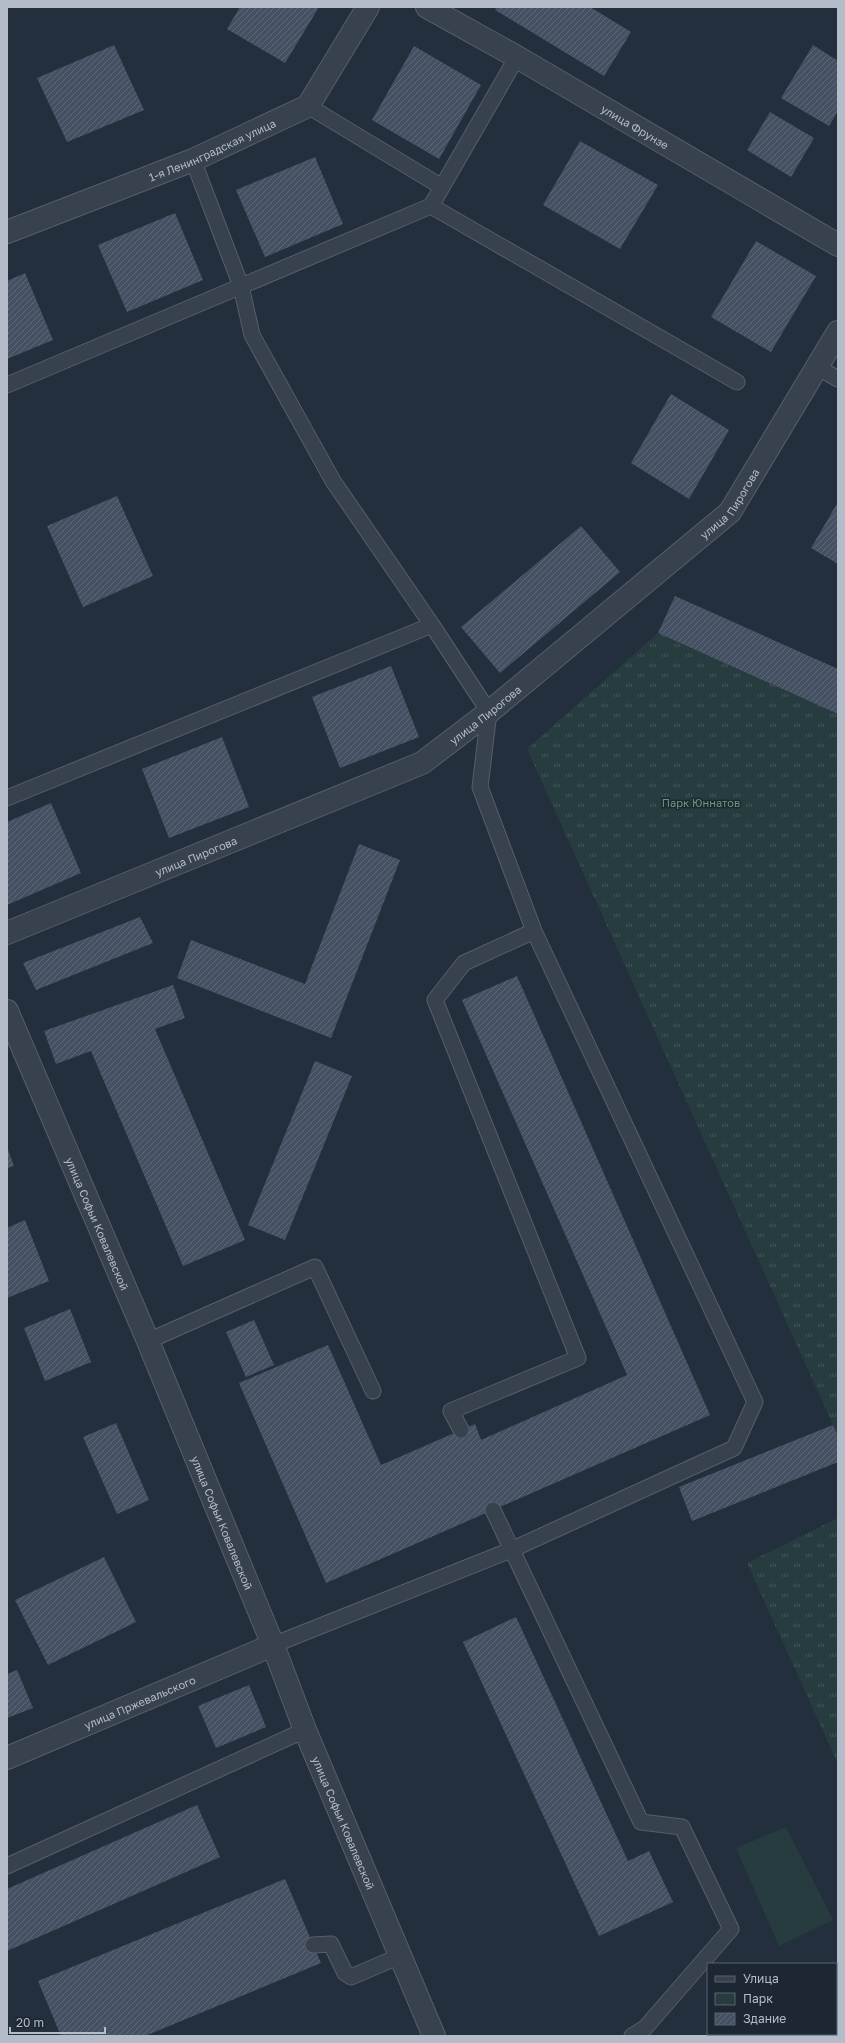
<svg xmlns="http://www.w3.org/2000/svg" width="845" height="2043" viewBox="0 0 845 2043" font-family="'Golos Text',sans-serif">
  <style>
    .grass { fill: #263c3f }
    .park { fill: url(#park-tufts) }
    .building { fill: url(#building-hatch) }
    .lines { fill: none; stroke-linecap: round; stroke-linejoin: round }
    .lane-casing { stroke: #565f6c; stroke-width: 17 }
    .street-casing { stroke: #565f6c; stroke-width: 24 }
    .lane { stroke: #38414e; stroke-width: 15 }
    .street { stroke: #38414e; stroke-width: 22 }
    .labels { text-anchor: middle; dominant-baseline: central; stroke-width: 3; stroke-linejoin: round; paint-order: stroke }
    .street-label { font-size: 11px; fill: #b4bcc9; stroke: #1d2633 }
    .park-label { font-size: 11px; fill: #6b9a76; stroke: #1d2633 }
  </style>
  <defs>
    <pattern id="park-tufts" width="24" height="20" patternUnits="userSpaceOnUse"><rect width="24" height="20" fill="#263c3f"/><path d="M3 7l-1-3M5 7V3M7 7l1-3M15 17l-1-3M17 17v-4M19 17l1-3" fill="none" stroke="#435659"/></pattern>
    <pattern id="building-hatch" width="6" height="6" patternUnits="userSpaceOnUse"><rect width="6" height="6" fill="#455162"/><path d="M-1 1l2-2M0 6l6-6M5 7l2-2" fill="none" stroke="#5d6877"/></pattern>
  </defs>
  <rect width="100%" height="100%" fill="#242f3e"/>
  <path class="grass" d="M786 1827 833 1920 779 1946 736 1848Z"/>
  <path class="park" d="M658 633 838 714V1436L527 749Z
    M838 1518V1764L747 1563Z"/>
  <path class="building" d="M240 7H319L285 63 227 29Z
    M497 7H590L631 32 604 76 495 10Z
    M114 45 144 110 67 142 37 78Z
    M813 45 838 61V111L829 126 781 98Z
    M414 46 481 85 439 159 372 120Z
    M770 112 814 138 791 177 747 150Z
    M580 141 658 185 620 249 543 205Z
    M315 157 343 224 265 257 236 190Z
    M175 213 203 280 127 312 98 245Z
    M756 241 816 276 771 352 711 317Z
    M25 273 53 340 7 359V281Z
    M671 394 729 430 689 499 631 463Z
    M117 496 153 576 83 607 47 526Z
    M838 502V564L811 548Z
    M581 526 620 572 500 673 461 627Z
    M675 596 838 669V714L658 633Z
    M391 666 419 737 340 768 312 697Z
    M222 737 249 807 169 838 142 769Z
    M51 803 81 873 7 905V822Z
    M359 844 400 860 331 1038 177 978 191 940 305 984Z
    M140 917 153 943 36 990 23 963Z
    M517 976 710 1415 326 1583 239 1383 328 1345 381 1465 475 1424 481 1440 627 1375 462 1000Z
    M173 985 185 1018 155 1029 245 1240 183 1266 91 1051 56 1064 44 1031Z
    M315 1061 352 1076 285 1240 248 1225Z
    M7 1147 14 1166 7 1168Z
    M25 1220 49 1281 7 1298V1228Z
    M70 1309 91 1362 45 1381 24 1328Z
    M254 1320 274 1365 246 1377 226 1332Z
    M116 1423 149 1500 117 1514 83 1437Z
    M833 1425 838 1436V1462L692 1521 679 1487Z
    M104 1557 136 1622 48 1665 15 1600Z
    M516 1617 628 1861 649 1851 673 1902 599 1936 463 1642Z
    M17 1670 33 1708 7 1718V1674Z
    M249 1685 266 1727 216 1748 198 1706Z
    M197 1805 220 1857 7 1951V1889Z
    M285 1879 321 1963 145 2036H61L38 1981Z"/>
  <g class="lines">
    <defs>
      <path id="lane" d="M308 106 442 187 431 206 737 382
        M193 160 241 286 252 335 333 481 432 625 489 712 480 787 534 931 755 1402 734 1448 511 1550 273 1645
        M817 367 838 379
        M7 385 431 206 517 57
        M7 798 432 625
        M148 1341 315 1267 373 1391
        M461 1430 451 1411 578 1358 435 1000 464 963 534 931
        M493 1510 641 1822 682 1827 731 1929 645 2028 632 2036
        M7 1866 305 1730
        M313 1945 331 1944 345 1973 351 1977 400 1956"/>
      <g id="street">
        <path id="s1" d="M427 7 517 57 838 245"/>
        <path id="s2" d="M7 232 193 160 308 106 368 7"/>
        <path id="s3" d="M7 933 422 763 489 712 730 512 838 332"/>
        <path id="s4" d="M7 1011 148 1341 273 1645 305 1730 434 2036"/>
        <path id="s5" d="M7 1758 273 1645"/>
      </g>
    </defs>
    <use href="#lane" class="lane-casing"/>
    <use href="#street" class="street-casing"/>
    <use href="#lane" class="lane"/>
    <use href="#street" class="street"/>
  </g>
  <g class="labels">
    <g class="street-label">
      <text stroke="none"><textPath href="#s1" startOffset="240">улица Фрунзе</textPath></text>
      <text stroke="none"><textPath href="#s2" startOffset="221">1-я Ленинградская улица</textPath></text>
      <text stroke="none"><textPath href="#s3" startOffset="852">улица Пирогова</textPath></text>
      <text stroke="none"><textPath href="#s3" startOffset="528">улица Пирогова</textPath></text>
      <text stroke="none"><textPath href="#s3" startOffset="204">улица Пирогова</textPath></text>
      <text stroke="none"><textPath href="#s4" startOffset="231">улица Софьи Ковалевской</textPath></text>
      <text stroke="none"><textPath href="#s4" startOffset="555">улица Софьи Ковалевской</textPath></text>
      <text stroke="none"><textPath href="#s5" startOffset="144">улица Пржевальского</textPath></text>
      <text stroke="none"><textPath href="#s4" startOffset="879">улица Софьи Ковалевской</textPath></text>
    </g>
    <g class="park-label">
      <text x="701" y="802">Парк Юннатов</text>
    </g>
  </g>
  <rect width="845" height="2043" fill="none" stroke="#b4bcc9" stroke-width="16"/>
  <rect x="707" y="1963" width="130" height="72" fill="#1d2633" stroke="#59626f"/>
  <rect x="715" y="1976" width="20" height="6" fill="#38414e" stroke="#59626f"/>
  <text x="743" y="1983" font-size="12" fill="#b4bcc9">Улица</text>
  <rect x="715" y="1993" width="20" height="12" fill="url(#park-tufts)" stroke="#59626f"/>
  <text x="743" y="2003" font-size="12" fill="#b4bcc9">Парк</text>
  <rect x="715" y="2013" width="20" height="12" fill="url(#building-hatch)" stroke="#59626f"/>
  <text x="743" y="2023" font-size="12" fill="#b4bcc9">Здание</text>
  <path d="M10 2027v6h95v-6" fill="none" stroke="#b4bcc9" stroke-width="2"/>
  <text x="16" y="2027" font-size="12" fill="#b4bcc9" stroke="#1d2633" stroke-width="3" paint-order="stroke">20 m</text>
</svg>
